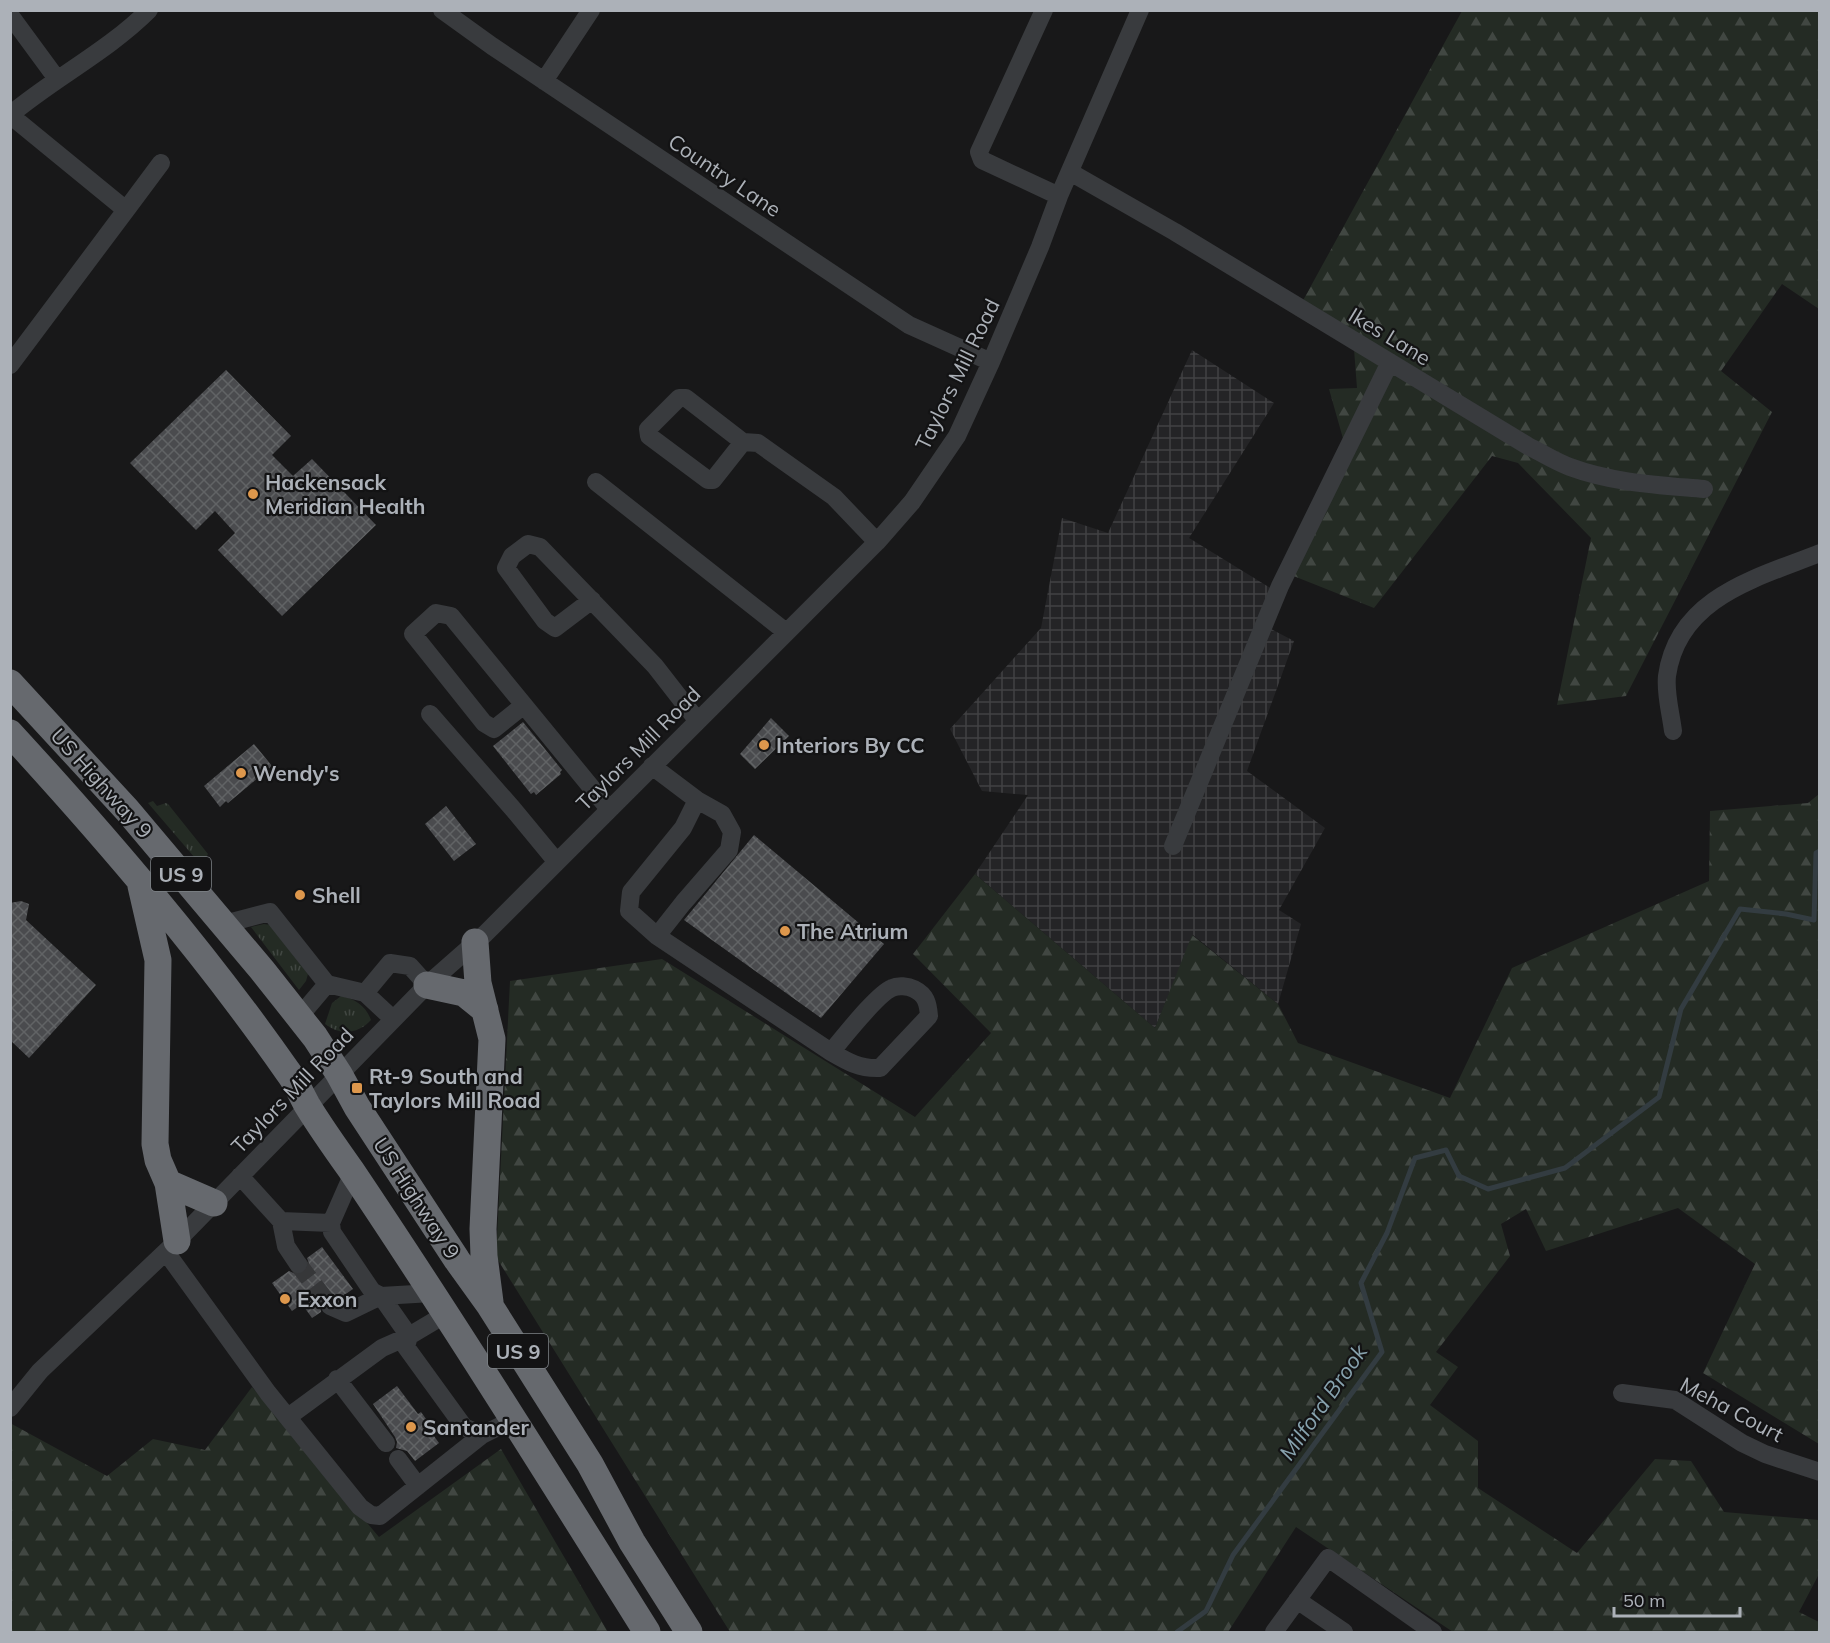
<svg xmlns="http://www.w3.org/2000/svg" width="1830" height="1643" viewBox="0 0 1830 1643" font-family="Mulish,sans-serif">
  <style>
    .industrial { fill: url(#industrial-grid) }
    .grass { fill: url(#grass-tufts) }
    .forest { fill: url(#forest-firs) }
    .lines { fill: none; stroke-linecap: round; stroke-linejoin: round }
    .stream { stroke: #333c41; stroke-width: 5 }
    .building { fill: url(#building-cross-hatch) }
    .minor-tunnel { stroke: #363739; stroke-width: 18; stroke-dasharray: 18 9; stroke-linecap: butt }
    .minor { stroke: #393b3e; stroke-width: 18 }
    .highway { stroke: #66696e; stroke-width: 27 }
    .poi-dot { fill: #dd974c; stroke: #131314; stroke-width: 2 }
    .labels { text-anchor: middle; dominant-baseline: central; stroke-width: 4.5; stroke-linejoin: round; paint-order: stroke }
    .shield { fill: #131314; stroke: #7e8287; stroke-width: 1.5 }
    .shield-label { font-size: 20px; font-weight: bold; fill: #acb1b8 }
    .street-label { font-size: 21px; fill: #acb1b8; stroke: #131314 }
    .poi-label { font-size: 21px; font-weight: bold; fill: #acb1b8; stroke: #131314; text-anchor: start }
    .water-label { font-size: 22px; font-style: italic; fill: #87a2ae; stroke: #131314 }
  </style>
  <defs>
    <pattern id="industrial-grid" width="8" height="8" patternUnits="userSpaceOnUse" patternTransform="scale(1.5)"><rect width="8" height="8" fill="#242426"/><path d="M0 4h8M4 0v8" fill="none" stroke="#414143"/></pattern>
    <pattern id="grass-tufts" width="24" height="20" patternUnits="userSpaceOnUse" patternTransform="scale(1.5)"><rect width="24" height="20" fill="#242b24"/><path d="M3 7l-1-3M5 7V3M7 7l1-3M15 17l-1-3M17 17v-4M19 17l1-3" fill="none" stroke="#414742"/></pattern>
    <pattern id="forest-firs" width="22" height="20" patternUnits="userSpaceOnUse" patternTransform="scale(1.5)"><rect width="22" height="20" fill="#242b24"/><path d="M5 1l3.5 6h-7zM16 11l3.5 6h-7z" fill="#414742"/></pattern>
    <pattern id="building-cross-hatch" width="8" height="8" patternUnits="userSpaceOnUse" patternTransform="scale(1.5)"><rect width="8" height="8" fill="#4a4b4e"/><path d="M0 0l8 8M0 8l8-8" fill="none" stroke="#616365"/></pattern>
  </defs>
  <rect width="100%" height="100%" fill="#181819"/>
  <path class="industrial" d="M1192 350 1274 403 1189 538 1277 592 1263 625 1294 641 1247 771 1325 828 1279 910 1301 924 1278 1004 1193 935 1155 1028 975 874 1028 795 982 791 950 729 1041 628 1062 518 1108 533Z"/>
  <path class="grass" d="M153 801 157 806 166 803 168 804 208 854 201 865 148 803Z
    M264 924 271 925 308 974 306 981 299 990 251 927Z
    M341 996C355 999 366 1006 371 1020 358 1034 341 1036 325 1024L332 1003Z"/>
  <path class="forest" d="M1462 11H1819V309L1782 284 1721 371 1772 412 1626 696 1557 705 1591 538 1518 463 1492 456 1374 608 1286 573 1344 442 1329 389 1357 388 1354 349 1295 315Z
    M1819 794V1444L1703 1373 1755 1264 1678 1208 1546 1251 1526 1209 1501 1224 1510 1256 1436 1352 1458 1367 1430 1405 1478 1441V1488L1577 1553 1655 1459 1691 1461 1724 1512 1819 1520V1574L1799 1612 1819 1622V1632H1453L1296 1527 1228 1632H730L496 1257 510 981 662 959 915 1117 991 1033 913 954 975 874 1155 1028 1192 935 1278 1004 1298 1043 1450 1098 1512 968 1709 881 1710 811 1808 803Z
    M252 1387 379 1537 501 1449 608 1632H11L10 1423 107 1476 153 1439 205 1450Z"/>
  <g class="lines">
    <path class="stream" d="M1177 1632 1206 1611 1233 1555 1382 1352 1361 1283 1387 1233 1415 1158 1446 1150 1459 1176 1488 1189 1565 1168 1659 1097 1681 1009 1740 909 1786 914 1814 920 1816 853 1820 851"/>
  </g>
  <path class="building" d="M226 370 291 436 272 455 293 476 312 459 376 525 282 616 218 550 235 533 215 511 196 530 130 463Z
    M771 718 789 736 755 769 740 754Z
    M523 722 562 770 560 772 561 774 536 795 534 792 531 794 493 746Z
    M254 744 272 766 228 803 226 801 220 807 204 786Z
    M446 806 476 844 454 861 425 824Z
    M754 835 884 944 821 1018 684 920Z
    M21 901 29 904 26 920 96 985 29 1058 10 1040V903Z
    M322 1247 353 1289 340 1298 329 1295 324 1297 320 1302 321 1312 312 1318 302 1304 292 1311 272 1283 289 1271 298 1275 305 1273 309 1264 307 1258Z
    M397 1386 418 1414 421 1412 434 1430 431 1432 439 1443 415 1461 407 1451 396 1448 397 1442 395 1437 373 1404Z"/>
  <g class="lines">
    <path class="minor-tunnel" d="M298 1264 330 1306"/>
    <path class="minor" d="M442 10 492 46 909 325 991 362
      M1044 10 979 152 982 160 1059 196
      M10 15 57 79
      M544 81 591 10
      M10 115 126 210 10 365
      M10 115C54 78 108 51 149 10
      M1070 172 1175 232 1528 446C1542 453 1556 462 1570 467 1613 483 1659 485 1704 489
      M126 210 161 163
      M743 442 713 480H708L649 436 648 429 679 398H686L743 442 758 443 834 497 877 542
      M596 482 786 632
      M592 600 555 628 545 621 506 568 512 556 528 544 540 547 655 666 697 720
      M524 705 494 729 484 723 413 634 436 613 451 616 609 809
      M430 714 513 809 556 861
      M1673 731C1671 714 1665 693 1667 676 1678 597 1757 578 1820 553
      M652 766 697 800 722 814 732 832 729 850 683 903 657 936
      M697 800 683 828 631 892 629 911 657 936 831 1052C848 1062 860 1069 880 1068L929 1016C928 1003 926 995 914 989 908 986 898 985 892 988 877 994 843 1038 831 1052
      M1173 846 1280 586 1390 362
      M224 924 270 912 327 984 365 993 390 963 410 966 427 985
      M365 993 393 1019
      M299 1017 327 984
      M353 1173 331 1223 332 1232 372 1291 381 1296 409 1336 406 1347 464 1427 482 1435
      M240 1176 281 1221 331 1223
      M281 1221 286 1246 298 1264
      M166 1252 268 1393 360 1507 371 1515 380 1516 482 1435 514 1419
      M330 1306 346 1313 381 1296 432 1293
      M337 1379 386 1443
      M1622 1393 1675 1400 1742 1443 1765 1454 1820 1472
      M10 1408 40 1371 177 1241 427 985 485 934 877 542 912 502 957 436 991 362 1040 247 1059 196 1140 10
      M288 1417 382 1348 409 1336 446 1314
      M398 1459 418 1486
      M1297 1600 1344 1632
      M1274 1632 1328 1558 1433 1632"/>
    <path class="highway" d="M10 683 127 810 262 970 315 1037 339 1074 357 1107 457 1260 490 1306 590 1464 632 1542 689 1632
      M10 733C109 841 204 952 288 1072 296 1082 301 1094 307 1105 321 1128 336 1149 351 1170 453 1322 550 1477 647 1632
      M141 886 158 960 155 1144 158 1160 168 1183 177 1241
      M475 942 478 983 492 1039 483 1229 484 1256 490 1302
      M427 985 464 993 485 1010
      M168 1183 214 1203"/>
  </g>
  <g class="poi-dot">
    <circle cx="253" cy="494" r="6"/>
    <circle cx="764" cy="745" r="6"/>
    <circle cx="241" cy="773" r="6"/>
    <circle cx="300" cy="895" r="6"/>
    <circle cx="785" cy="931" r="6"/>
    <rect x="351" y="1082" width="12" height="12" rx="3"/>
    <circle cx="285" cy="1299" r="6"/>
    <circle cx="411" cy="1427" r="6"/>
  </g>
  <g class="labels">
    <g class="shield">
      <rect x="151" y="857" width="60" height="34" rx="4.5"/>
      <rect x="488" y="1334" width="60" height="34" rx="4.5"/>
    </g>
    <g class="shield-label">
      <text x="181" y="874">US 9</text>
      <text x="518" y="1351">US 9</text>
    </g>
    <g class="street-label">
      <text transform="translate(725 175) rotate(34)">Country Lane</text>
      <text transform="translate(1390 336) rotate(31)">Ikes Lane</text>
      <text transform="translate(957 374) rotate(-64)">Taylors Mill Road</text>
      <text transform="translate(638 748) rotate(-45)">Taylors Mill Road</text>
      <text transform="translate(102 783) rotate(48)">US Highway 9</text>
      <text transform="translate(292 1090) rotate(-46)">Taylors Mill Road</text>
      <text transform="translate(417 1198) rotate(57)">US Highway 9</text>
      <text transform="translate(1732 1409) rotate(28)">Meha Court</text>
    </g>
    <g class="poi-label">
      <text x="265" y="482">Hackensack<tspan x="265" dy="24">Meridian Health</tspan></text>
      <text x="776" y="745">Interiors By CC</text>
      <text x="253" y="773">Wendy's</text>
      <text x="312" y="895">Shell</text>
      <text x="797" y="931">The Atrium</text>
      <text x="369" y="1076">Rt-9 South and<tspan x="369" dy="24">Taylors Mill Road</tspan></text>
      <text x="297" y="1299">Exxon</text>
      <text x="423" y="1427">Santander</text>
    </g>
    <g class="water-label">
      <text transform="translate(1323 1402) rotate(-55)">Milford Brook</text>
    </g>
  </g>
  <rect width="1830" height="1643" fill="none" stroke="#acb1b8" stroke-width="24"/>
  <path d="M1614 1607v9h126v-9" fill="none" stroke="#acb1b8" stroke-width="3"/>
  <text x="1623" y="1607" font-size="18" fill="#acb1b8" stroke="#131314" stroke-width="4.5" paint-order="stroke">50 m</text>
</svg>
